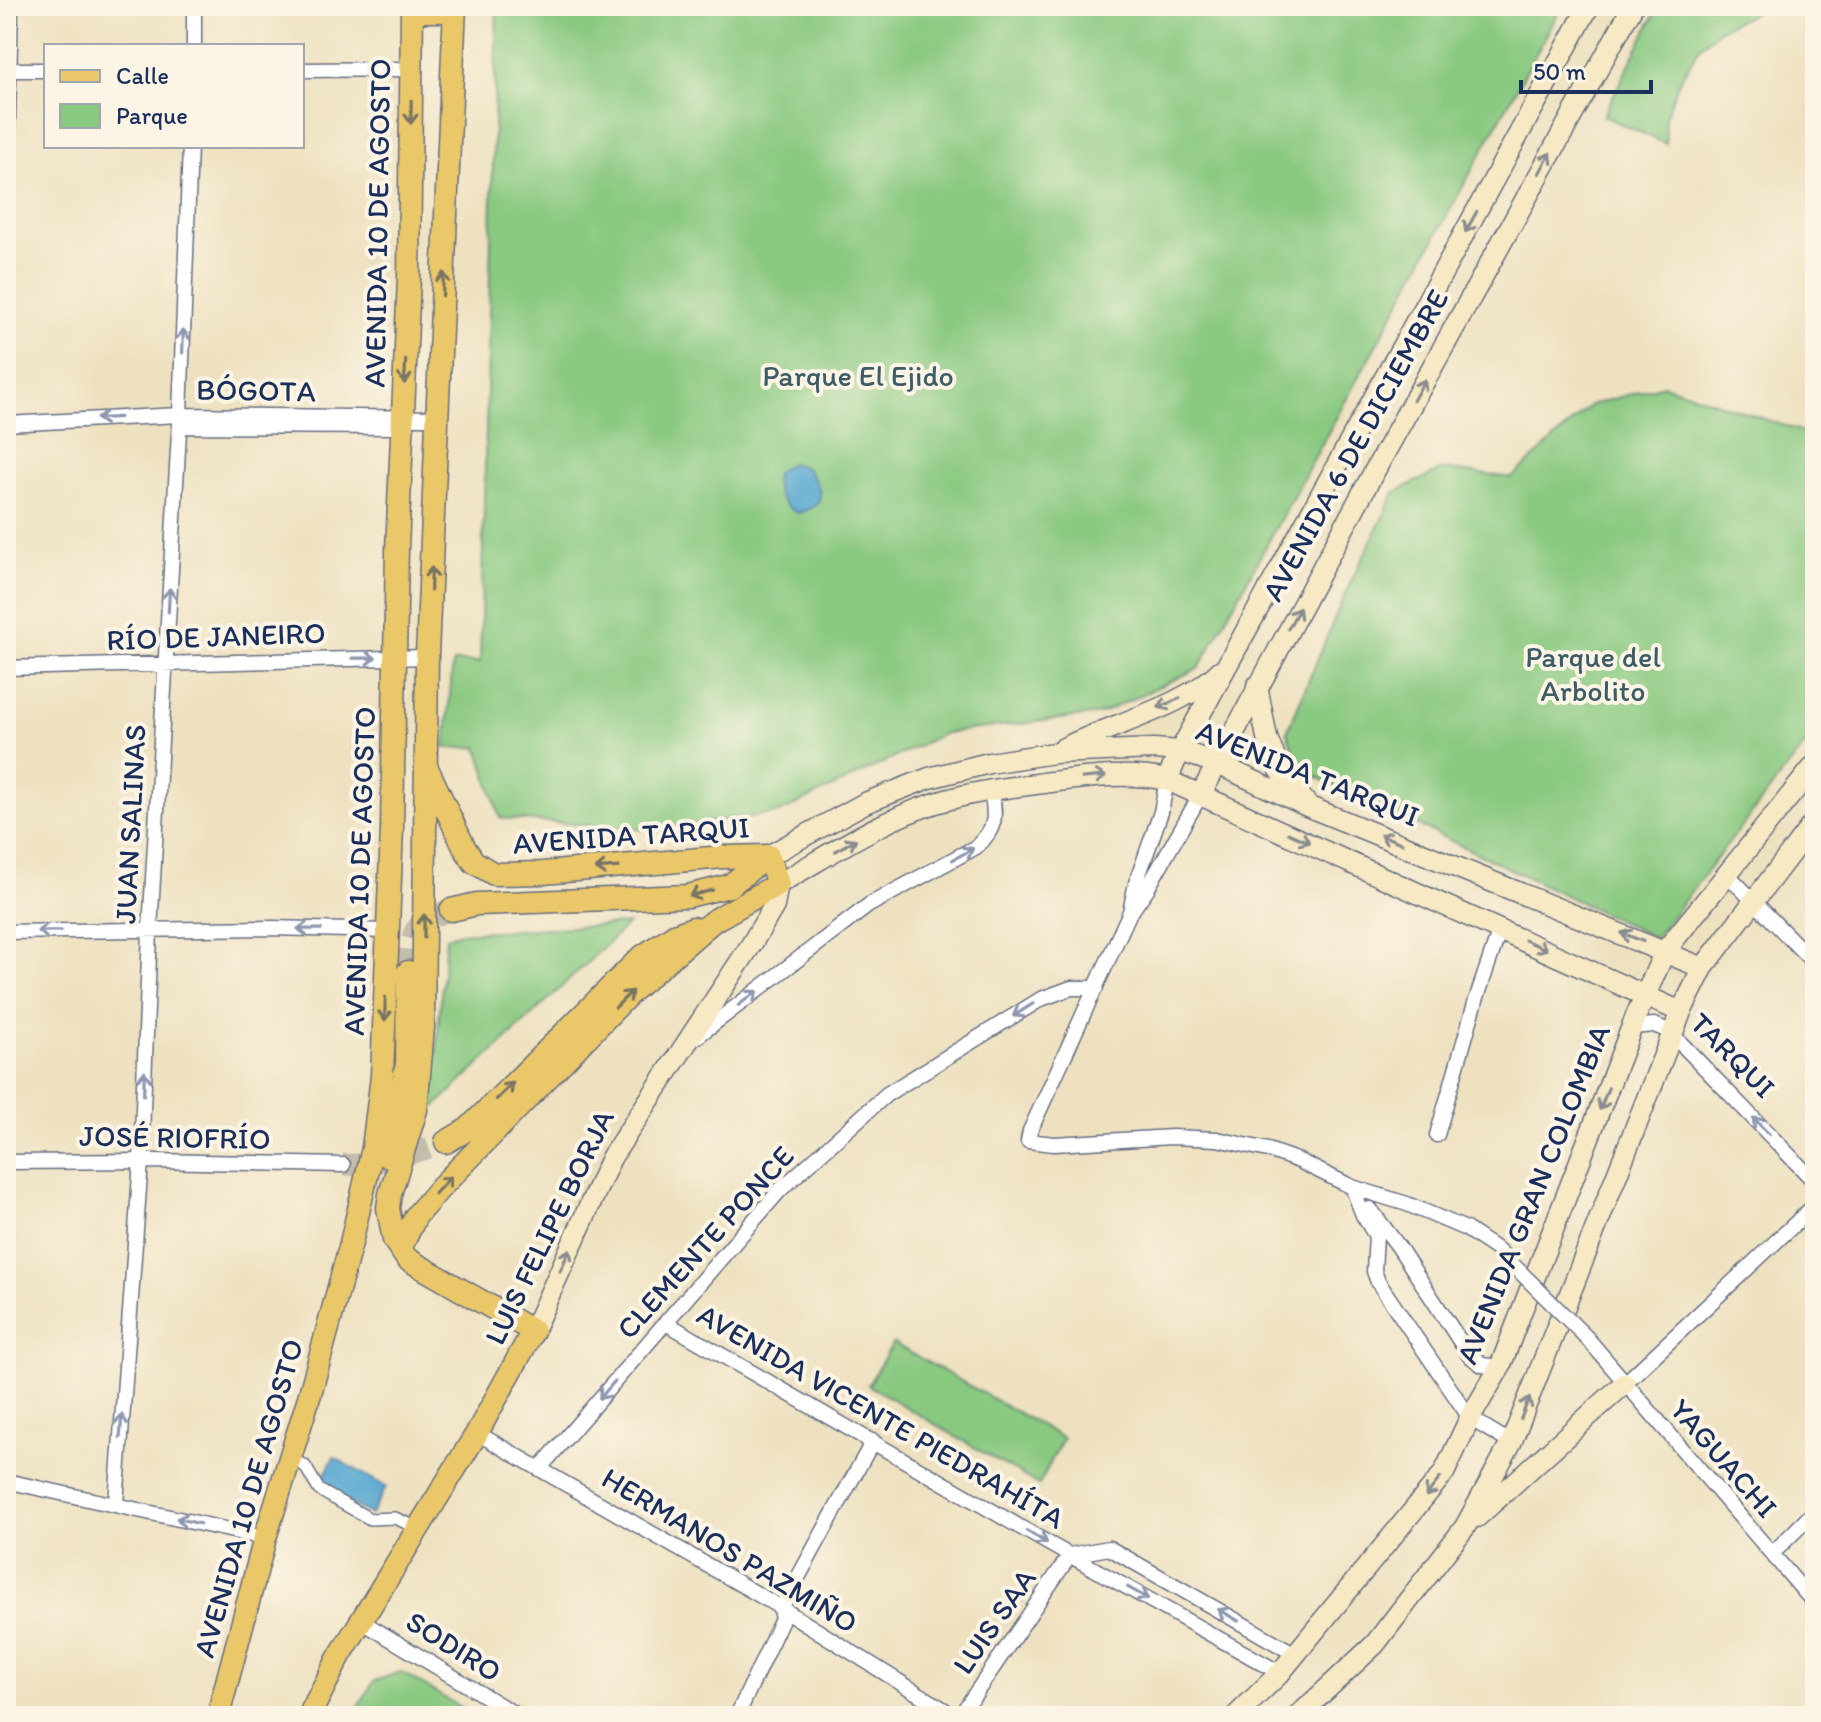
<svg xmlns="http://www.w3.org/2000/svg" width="1821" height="1722" viewBox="0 0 1821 1722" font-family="Itim,sans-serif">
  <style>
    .green { fill: #89c980; stroke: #527c6f; stroke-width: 2 }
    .water { fill: #56a7d1; stroke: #386b98; stroke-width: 2 }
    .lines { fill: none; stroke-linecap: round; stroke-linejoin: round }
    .primary-tunnel { stroke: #c4bdac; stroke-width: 22; stroke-dasharray: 22 11; stroke-linecap: butt }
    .pedestrian-casing { stroke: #656d80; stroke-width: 14 }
    .minor-casing { stroke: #656d80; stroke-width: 17 }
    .secondary-casing { stroke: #656d80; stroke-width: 23 }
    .primary-casing { stroke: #656d80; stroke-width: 25 }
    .pedestrian { stroke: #fff; stroke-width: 11 }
    .minor { stroke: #fff; stroke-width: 14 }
    .secondary { stroke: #f7e9c3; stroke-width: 20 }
    .primary { stroke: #eac769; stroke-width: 22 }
    .minor-bridge-casing { stroke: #656d80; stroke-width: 17; stroke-linecap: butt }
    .minor-bridge { stroke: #fff; stroke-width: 14 }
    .oneway { stroke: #787363 }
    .oneway2 { stroke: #898c90 }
    .oneway3 { stroke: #8d97ae }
    .labels { text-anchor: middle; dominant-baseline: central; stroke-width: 8; stroke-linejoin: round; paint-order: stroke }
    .street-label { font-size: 30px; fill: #1b2f5e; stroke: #fcf5e5 }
    .park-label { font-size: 30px; fill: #3c5d68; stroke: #fcf5e5 }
  </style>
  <rect width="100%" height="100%" fill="#fcf5e5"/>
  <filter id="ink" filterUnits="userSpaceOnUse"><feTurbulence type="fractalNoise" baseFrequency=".0125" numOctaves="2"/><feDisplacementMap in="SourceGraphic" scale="16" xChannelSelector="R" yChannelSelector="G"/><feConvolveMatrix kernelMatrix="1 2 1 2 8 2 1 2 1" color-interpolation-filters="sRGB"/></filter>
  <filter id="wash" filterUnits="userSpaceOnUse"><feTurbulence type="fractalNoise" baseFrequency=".006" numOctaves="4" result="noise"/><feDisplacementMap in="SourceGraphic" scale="32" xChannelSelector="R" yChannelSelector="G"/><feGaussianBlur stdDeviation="1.8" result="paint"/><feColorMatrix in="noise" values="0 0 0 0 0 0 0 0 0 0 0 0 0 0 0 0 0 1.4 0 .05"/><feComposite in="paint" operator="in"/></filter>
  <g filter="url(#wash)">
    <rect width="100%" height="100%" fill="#eee1c0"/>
    <path class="green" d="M497 6H1562L1199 668 1100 714 945 733 779 813 648 830 500 818 478 747 445 748 453 662H480Z
      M1659 6H1771L1721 28 1699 48 1677 86 1665 118 1666 144 1603 116Z
      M1664 385 1815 436V732L1655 938 1321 779 1298 765 1287 732 1345 594 1395 492 1443 469 1512 478 1591 405Z
      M628 924 422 1119 436 1055 446 937 458 933Z
      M893 1343 1063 1438 1039 1485 868 1385Z
      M401 1672 475 1716H353L374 1681Z"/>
    <path class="water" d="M791 463 806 468C822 489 829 505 798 513 782 506 773 491 776 473Z
      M334 1457 386 1487 371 1515 319 1486Z"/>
  </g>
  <g filter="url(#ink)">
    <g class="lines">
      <path class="primary-tunnel" d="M408 972C412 932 409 923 451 910
        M343 1165C379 1165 412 1153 446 1142"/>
      <defs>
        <path id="pedestrian" d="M290 1458 305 1466 319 1490 370 1519 395 1518 418 1528"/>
        <path id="minor" d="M194 46V6
          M6 70H46
          M302 70 411 69
          M6 194 11 6
          M6 424 180 415 438 418
          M179 426 407 427
          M6 668 427 657
          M1167 780 1161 812 1136 883 1130 912 1030 1131 1028 1141 1054 1144 1172 1137 1217 1139 1268 1150 1299 1161 1352 1187 1407 1204 1466 1229 1499 1251
          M1728 875 1815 964
          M1133 909 1147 889 1201 794
          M6 932 272 928 387 931
          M1633 1027 1654 1025 1669 1031 1815 1182
          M695 1038 869 905 976 847C997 828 996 817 991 790
          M1437 1135 1476 1000 1500 929
          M6 1162 152 1161 343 1165
          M1352 1187 1363 1215 1376 1236 1374 1271 1378 1282 1470 1418 1511 1443
          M1370 1209 1398 1246 1469 1355 1482 1365 1500 1367
          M666 1323 1046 1542 1280 1673
          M1587 1338 1815 1604
          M1625 1383 1815 1205
          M477 1433 773 1603 954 1716
          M540 1468 780 1190 887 1094 1041 999 1071 988H1096
          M6 1481 265 1538
          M116 1504 141 1161 150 930 180 415 190 146
          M1772 1554 1815 1511
          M1070 1555 1109 1548 1295 1654
          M361 1621 518 1716
          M737 1716 781 1621 784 1603 873 1441
          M960 1716 1070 1555"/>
        <path id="secondary" d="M1257 686 1267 738 1280 770 1305 802
          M1064 748C1111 724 1185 707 1221 670
          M1167 780 1180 751 1589 6
          M1201 794 1369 481 1633 6
          M768 856 865 803 929 778 989 763 1054 753 1154 749 1180 751 1216 763 1307 806 1703 968
          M533 1331 611 1158 751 945 774 906 778 884C829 855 880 820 936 803 974 791 1013 787 1051 782 1091 777 1128 772 1167 780L1681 1012
          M1477 1517 1625 1383
          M1236 1716 1280 1673 1444 1473 1470 1418 1500 1367 1636 1016 1665 951 1815 765
          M1298 1716 1375 1644 1465 1527 1511 1443 1681 1012 1703 968 1815 821"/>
        <path id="primary" d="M412 11H455
          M427 768 464 847 474 862 494 874 543 873 723 857 768 856
          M451 910 477 904 688 896 729 886 768 856
          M446 1142 468 1129 640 958 674 935 693 928
          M389 1157 407 1063 408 972
          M400 1249 416 1216 439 1189 632 991 713 921 778 884 768 856
          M218 1716 265 1538 310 1394 351 1243 373 1148 382 1076 392 828 397 549 409 278 412 6
          M309 1716 339 1657 477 1433 533 1331 407 1259 394 1240 388 1208 390 1194 416 1110 423 1027 427 655 455 6"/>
      </defs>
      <use href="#pedestrian" class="pedestrian-casing"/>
      <use href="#minor" class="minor-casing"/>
      <use href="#secondary" class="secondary-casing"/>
      <use href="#primary" class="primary-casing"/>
      <use href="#pedestrian" class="pedestrian"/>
      <use href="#minor" class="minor"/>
      <use href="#secondary" class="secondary"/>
      <use href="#primary" class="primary"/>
      <defs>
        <path id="minor-bridge" d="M1499 1251 1587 1338"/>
      </defs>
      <use href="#minor-bridge" class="minor-bridge-casing"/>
      <use href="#minor-bridge" class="minor-bridge"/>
    </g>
    <defs><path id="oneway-shaft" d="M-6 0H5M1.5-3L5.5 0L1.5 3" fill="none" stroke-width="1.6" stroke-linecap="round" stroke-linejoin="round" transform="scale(2)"/></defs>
    <g class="oneway">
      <use href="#oneway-shaft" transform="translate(411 112) rotate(91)"/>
      <use href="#oneway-shaft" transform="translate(443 284) rotate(-88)"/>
      <use href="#oneway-shaft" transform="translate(405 372) rotate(93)"/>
      <use href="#oneway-shaft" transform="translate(431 579) rotate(-88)"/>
      <use href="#oneway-shaft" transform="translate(607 868) rotate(176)"/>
      <use href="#oneway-shaft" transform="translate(701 893) rotate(166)"/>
      <use href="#oneway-shaft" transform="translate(424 926) rotate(-90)"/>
      <use href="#oneway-shaft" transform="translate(624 999) rotate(-45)"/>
      <use href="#oneway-shaft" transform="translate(385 1009) rotate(92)"/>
      <use href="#oneway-shaft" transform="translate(505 1091) rotate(-45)"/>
      <use href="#oneway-shaft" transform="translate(443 1185) rotate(-47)"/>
    </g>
    <g class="oneway2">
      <use href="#oneway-shaft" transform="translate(1545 163) rotate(-61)"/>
      <use href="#oneway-shaft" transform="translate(1471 222) rotate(119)"/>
      <use href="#oneway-shaft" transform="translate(1419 390) rotate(-61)"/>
      <use href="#oneway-shaft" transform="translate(1294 618) rotate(-61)"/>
      <use href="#oneway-shaft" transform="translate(1169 703) rotate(157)"/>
      <use href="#oneway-shaft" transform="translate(1094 777) rotate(-5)"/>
      <use href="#oneway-shaft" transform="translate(1299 838) rotate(24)"/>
      <use href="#oneway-shaft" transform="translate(1391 839) rotate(-158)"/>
      <use href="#oneway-shaft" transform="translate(846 845) rotate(-30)"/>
      <use href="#oneway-shaft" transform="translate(1632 937) rotate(-158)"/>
      <use href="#oneway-shaft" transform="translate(1536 945) rotate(24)"/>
      <use href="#oneway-shaft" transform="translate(1604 1099) rotate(111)"/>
      <use href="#oneway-shaft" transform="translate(565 1260) rotate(-66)"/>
      <use href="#oneway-shaft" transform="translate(1525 1408) rotate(-69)"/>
      <use href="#oneway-shaft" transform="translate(1433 1487) rotate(128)"/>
    </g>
    <g class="oneway3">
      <use href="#oneway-shaft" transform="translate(183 341) rotate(-88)"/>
      <use href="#oneway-shaft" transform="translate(108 418) rotate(177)"/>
      <use href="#oneway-shaft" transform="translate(169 600) rotate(-87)"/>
      <use href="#oneway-shaft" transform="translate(364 658) rotate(-1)"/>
      <use href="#oneway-shaft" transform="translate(963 854) rotate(-29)"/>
      <use href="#oneway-shaft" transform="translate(309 929) rotate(-179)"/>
      <use href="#oneway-shaft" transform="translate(49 931) rotate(179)"/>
      <use href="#oneway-shaft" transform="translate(748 998) rotate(-37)"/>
      <use href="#oneway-shaft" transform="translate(1023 1010) rotate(148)"/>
      <use href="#oneway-shaft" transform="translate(144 1083) rotate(-88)"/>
      <use href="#oneway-shaft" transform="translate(1761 1126) rotate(-134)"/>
      <use href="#oneway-shaft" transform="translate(607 1390) rotate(131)"/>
      <use href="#oneway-shaft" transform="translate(121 1426) rotate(-86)"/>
      <use href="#oneway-shaft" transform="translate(188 1521) rotate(-167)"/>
      <use href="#oneway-shaft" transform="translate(1037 1537) rotate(30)"/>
      <use href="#oneway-shaft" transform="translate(1138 1593) rotate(29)"/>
      <use href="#oneway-shaft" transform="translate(1228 1615) rotate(-150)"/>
    </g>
  </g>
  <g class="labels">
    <g class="street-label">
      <text transform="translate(377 223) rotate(-89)">AVENIDA 10 DE AGOSTO</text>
      <text transform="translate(256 390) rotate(1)">BÓGOTA</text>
      <text transform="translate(1355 445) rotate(-61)">AVENIDA 6 DE DICIEMBRE</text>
      <text transform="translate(216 636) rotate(-2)">RÍO DE JANEIRO</text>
      <text transform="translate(1308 773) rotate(22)">AVENIDA TARQUI</text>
      <text transform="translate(130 824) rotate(-87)">JUAN SALINAS</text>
      <text transform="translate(631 835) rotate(-4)">AVENIDA TARQUI</text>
      <text transform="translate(359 871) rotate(-88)">AVENIDA 10 DE AGOSTO</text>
      <text transform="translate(1733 1055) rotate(45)">TARQUI</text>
      <text transform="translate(175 1137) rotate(1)">JOSÉ RIOFRÍO</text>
      <text transform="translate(1533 1194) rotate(-68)">AVENIDA GRAN COLOMBIA</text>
      <text transform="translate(549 1227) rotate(-64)">LUIS FELIPE BORJA</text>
      <text transform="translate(705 1242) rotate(-48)">CLEMENTE PONCE</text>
      <text transform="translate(881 1416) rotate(30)">AVENIDA VICENTE PIEDRAHÍTA</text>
      <text transform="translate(1724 1458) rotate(49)">YAGUACHI</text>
      <text transform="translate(248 1498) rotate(-74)">AVENIDA 10 DE AGOSTO</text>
      <text transform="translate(730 1550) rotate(31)">HERMANOS PAZMIÑO</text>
      <text transform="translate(994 1621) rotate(-55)">LUIS SAA</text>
      <text transform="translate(454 1646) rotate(32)">SODIRO</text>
    </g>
    <g class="park-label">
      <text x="858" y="375">Parque El Ejido</text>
      <text x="1593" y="656">Parque del<tspan x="1593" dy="34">Arbolito</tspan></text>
    </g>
  </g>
  <rect width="1821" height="1722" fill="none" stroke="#fcf5e5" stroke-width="32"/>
  <rect x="44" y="44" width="260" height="104" fill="#fcf5e5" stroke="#a2a6af" stroke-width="2"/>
  <rect x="60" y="70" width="40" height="12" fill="#eac769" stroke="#a2a6af" stroke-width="2"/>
  <text x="116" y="84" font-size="24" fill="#1b2f5e">Calle</text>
  <rect x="60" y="104" width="40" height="24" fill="#89c980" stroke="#a2a6af" stroke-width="2"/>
  <text x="116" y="124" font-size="24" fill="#1b2f5e">Parque</text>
  <path d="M1521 80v12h130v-12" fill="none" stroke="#1b2f5e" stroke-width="4"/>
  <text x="1533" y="80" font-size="24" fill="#1b2f5e" stroke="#fcf5e5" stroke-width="6" paint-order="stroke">50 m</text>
</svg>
